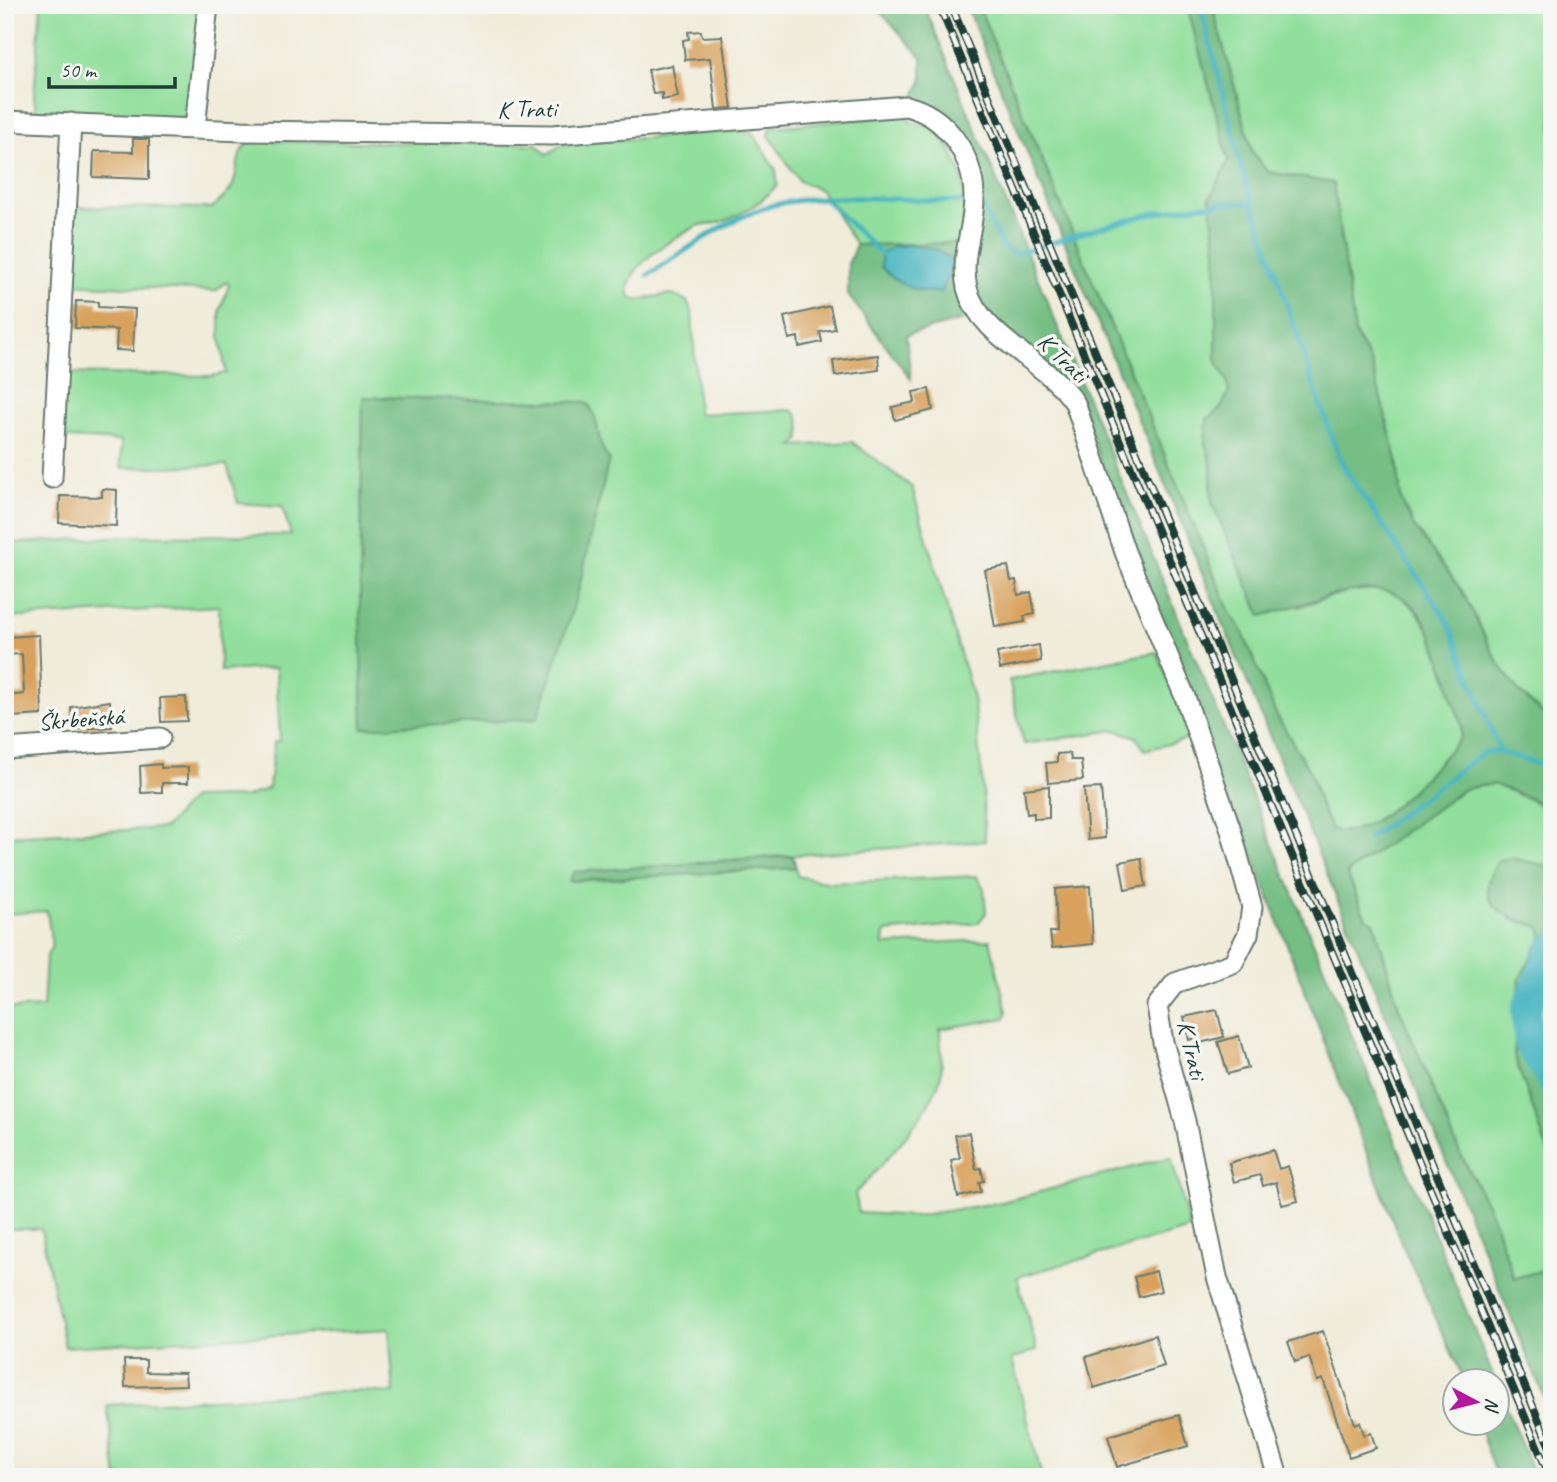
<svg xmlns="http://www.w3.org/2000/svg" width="1557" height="1482" viewBox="0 0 1557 1482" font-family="Caveat,sans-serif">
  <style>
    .green { fill: #92df9d; stroke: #588e68; stroke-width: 2; fill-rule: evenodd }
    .forest { fill: #75be84; stroke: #4a7e5c; stroke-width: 2 }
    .water { fill: #46b5c0; stroke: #32797a; stroke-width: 2 }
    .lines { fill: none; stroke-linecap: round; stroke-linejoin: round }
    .stream { stroke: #46b5c0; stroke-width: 5 }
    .river { stroke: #46b5c0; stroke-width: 30 }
    .building { fill: #d8a25c }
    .minor-casing { stroke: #687a6e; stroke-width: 23 }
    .minor { stroke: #fff; stroke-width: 19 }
    .rail-casing { stroke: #1f3d34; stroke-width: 8 }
    .rail { stroke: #f6f6f2; stroke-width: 5; stroke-dasharray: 16; stroke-linecap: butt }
    .labels { text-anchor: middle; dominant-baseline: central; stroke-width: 7; stroke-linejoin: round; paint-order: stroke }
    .street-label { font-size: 24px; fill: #1f3d34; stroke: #f6f6f2 }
  </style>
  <rect width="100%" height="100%" fill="#f6f6f2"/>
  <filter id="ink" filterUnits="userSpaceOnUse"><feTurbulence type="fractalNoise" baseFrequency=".0143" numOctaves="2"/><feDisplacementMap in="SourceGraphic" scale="14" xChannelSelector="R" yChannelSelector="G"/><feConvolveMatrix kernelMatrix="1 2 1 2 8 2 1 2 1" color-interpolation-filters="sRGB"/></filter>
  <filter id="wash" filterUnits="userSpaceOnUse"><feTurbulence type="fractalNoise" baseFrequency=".00686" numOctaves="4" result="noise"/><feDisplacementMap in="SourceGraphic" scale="28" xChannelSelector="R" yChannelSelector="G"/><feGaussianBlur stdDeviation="1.57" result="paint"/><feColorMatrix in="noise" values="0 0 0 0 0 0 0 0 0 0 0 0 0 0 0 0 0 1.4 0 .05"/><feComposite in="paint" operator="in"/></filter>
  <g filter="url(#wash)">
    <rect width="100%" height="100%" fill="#f0ecda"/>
    <path class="green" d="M41 5H201L188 119 37 115 34 97Z
      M978 5H1187L1229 161 1210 198 1216 248V360L1228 381 1229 392 1205 443 1211 462 1212 503 1299 607C1321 600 1345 590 1368 588 1420 584 1442 656 1451 694 1454 711 1467 723 1459 740 1433 767 1371 846 1331 830L1319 803 1311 774 1276 714 1241 629 1231 615Z
      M1212 5H1552V722L1519 692 1497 661 1462 591 1413 525 1401 500 1397 460 1372 365 1355 334 1333 183 1268 172 1253 153Z
      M905 116 912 123 932 124C968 172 967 184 961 243L856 245 821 190 799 181 769 135 771 127Z
      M727 131 752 132 776 170 777 185C768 195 760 203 748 209 738 215 724 222 713 224 707 225 703 224 697 226 674 238 623 266 629 295L636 300 671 294 687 301 692 312 698 414 792 410C802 417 801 429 800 440L792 446 852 442 912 487 973 698 982 776 985 841 702 862 570 881 796 868 797 876 830 883 976 876 984 888 986 913 978 923 885 932 884 945 990 940 1007 1012 1005 1018 940 1029C940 1044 943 1059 941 1073 938 1105 878 1170 855 1193L859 1213 915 1216 1002 1202 1171 1157 1190 1229 1017 1277 1037 1350 1012 1359 1042 1477H117L107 1405 354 1391 394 1393 389 1329 65 1347 41 1229H5V1009L43 1007 46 958 52 946 47 911 5 914V836L165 828 192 798 246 797 269 788 274 742 280 741 276 668 220 671 219 606 5 618V544L128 536 291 535 282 506 238 503 227 465 121 468V441L69 438 56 431 60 373 211 376 226 373 220 335V311L229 285 226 282 216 291 64 284 68 207 212 208C218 202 228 195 232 187 240 171 234 149 253 141L536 144 547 154 562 145ZM363 397 586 402C602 418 594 443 609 460L363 728 360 602Z
      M1157 652 1192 738 1145 750 1136 737 1116 730 1024 744 1009 680Z
      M1493 784C1552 808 1552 804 1552 867L1512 858 1511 920 1539 926 1543 935 1520 978 1514 1055 1552 1163V1268L1514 1278 1489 1208 1458 1149 1399 1008 1374 922 1365 917 1347 873 1464 789Z"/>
    <path class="forest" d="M874 5H924L1495 1380H1464L1401 1242 1239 819 1232 820 1128 548 1083 408 994 322 979 301 970 278 975 173 912 102 922 81V57Z
      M966 5H978L1231 615 1241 628 1276 714 1311 774 1319 803 1331 829C1371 846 1434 767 1459 740 1467 724 1455 711 1451 695 1449 686 1449 678 1445 669 1436 649 1428 618 1410 603 1374 571 1303 606 1261 616L1212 503 1211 462 1205 443 1207 419 1221 408 1229 392 1227 380 1216 360V248L1210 198 1229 161 1187 5H1212L1253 154 1268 172 1333 183 1355 334 1372 365 1397 460 1401 500 1413 525 1462 591 1497 661 1519 692 1552 722V825L1550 817 1537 801 1493 784 1464 789 1347 873 1365 917 1374 922 1399 1008 1458 1149 1489 1208 1514 1278 1552 1268V1416Z
      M961 243 972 318 906 335 911 379 848 295V264L856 245Z
      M363 397 586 402C602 418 594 443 609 459L578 592 537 719 363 728 360 602Z
      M793 856 796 868 569 881 574 872Z
      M1512 858 1552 867V931L1522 1001 1521 1039 1530 1064 1552 1089V1163L1514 1055 1520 978 1543 935 1539 926C1503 918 1469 901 1499 860Z
      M1498 1388 1535 1477H1498L1494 1471 1478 1423 1498 1422Z"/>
    <path class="water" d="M907 245 936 249 954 262 941 292C917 294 897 284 881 267V254L892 247Z"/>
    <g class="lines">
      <path class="stream" d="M1200 5 1246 183 1332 439 1346 471 1447 620 1500 752 1552 768
        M826 200 881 254
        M981 204 1002 246 1014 254C1092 231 1171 200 1253 203
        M648 275C686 251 726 219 770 206 825 191 911 201 969 202
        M1369 838 1484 752H1500"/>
      <path class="river" d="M1552 948 1526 1010 1529 1043 1552 1080"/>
    </g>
    <g id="blocks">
      <path class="building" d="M701 31 702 37 722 36 732 108 716 109 710 58 685 60 683 40 689 39 688 32Z
        M672 65 678 97 662 100V93L653 94 648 70Z
        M133 139H149V179L93 177 94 151 133 152Z
        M76 301 98 302V307L135 309 133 351 116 350 117 330 75 328Z
        M830 306 835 329 820 332 822 342 799 347 798 337 789 339 784 317Z
        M878 355 879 370 835 376 833 361Z
        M929 389 933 410 895 420 892 407 915 402 913 392Z
        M102 489 117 490 116 526 59 523 60 496 102 497Z
        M1008 566 1011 581 1016 580 1018 595 1031 592 1035 614 1024 616 1025 622 995 627 985 570Z
        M39 635 42 715 12 717V707L7 702 14 695 24 694 22 654 5 655V637Z
        M1039 645 1041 661 1000 669 997 653Z
        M186 697 187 721 161 722 160 698Z
        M110 701 112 727 73 729 71 707Z
        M1070 753 1071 760H1081L1083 780 1048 783 1046 763 1057 762V754Z
        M161 764V768L188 767V783H162V792L141 793 140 766Z
        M1049 786V818L1034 819V813L1027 814 1024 789Z
        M1101 788 1105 838 1088 840 1084 789Z
        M1141 858 1146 886 1125 890 1120 862Z
        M1090 886 1093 944 1052 948 1050 932H1057L1055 889Z
        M1217 1010 1224 1037 1200 1043 1199 1037 1189 1040 1184 1017Z
        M1239 1036 1248 1068 1228 1074 1218 1042Z
        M969 1133 976 1169 981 1168 984 1181 979 1182 981 1192 958 1197 951 1160 960 1158 955 1135Z
        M1273 1150 1279 1169 1288 1166 1298 1201 1282 1205 1276 1182 1263 1186 1260 1175 1234 1182 1229 1163Z
        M1156 1271 1161 1291 1139 1297 1134 1277Z
        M1323 1331 1355 1424 1360 1422 1364 1435 1371 1433 1376 1448 1349 1457 1323 1379 1317 1381 1309 1357 1295 1362 1288 1342Z
        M1155 1335 1164 1366 1094 1388 1086 1357Z
        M124 1360H146V1372L185 1373 186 1385 125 1387Z
        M1179 1415 1188 1446 1117 1467 1108 1436Z"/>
    </g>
  </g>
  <g filter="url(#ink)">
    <use href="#blocks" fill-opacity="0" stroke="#687a6e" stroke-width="2"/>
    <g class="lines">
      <defs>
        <path id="minor" d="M5 121 242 131 552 135 906 106C946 115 974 156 974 198 974 229 960 256 967 288 979 337 1047 361 1075 403L1125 552 1185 697 1230 827 1252 907 1248 934 1233 963 1175 983 1157 1006 1163 1042 1185 1121 1217 1277 1278 1477
          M195 128 208 5
          M52 478 71 123
          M5 749 160 738"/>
      </defs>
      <use href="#minor" class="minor-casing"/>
      <use href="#minor" class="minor"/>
      <defs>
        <path id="rail" d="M939 5 1550 1477
          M951 5 1552 1452"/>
      </defs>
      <use href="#rail" class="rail-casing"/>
      <use href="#rail" class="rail"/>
    </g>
  </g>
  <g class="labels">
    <g class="street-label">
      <text x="527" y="109">K Trati</text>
      <text transform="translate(1063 358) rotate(44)">K Trati</text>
      <text transform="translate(81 719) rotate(-4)">Škrbeňská</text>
      <text transform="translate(1192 1050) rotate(77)">K Trati</text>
    </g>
  </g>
  <rect width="1557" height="1482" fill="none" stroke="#f6f6f2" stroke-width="28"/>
  <g transform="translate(1476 1402) rotate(97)"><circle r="33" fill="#f6f6f2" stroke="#a0aca6" stroke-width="2"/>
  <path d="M0-5L12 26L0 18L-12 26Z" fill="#b5179e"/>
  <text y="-10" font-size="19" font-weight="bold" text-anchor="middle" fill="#1f3d34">N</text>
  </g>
  <path d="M49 77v10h126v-10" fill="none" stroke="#1f3d34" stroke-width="3.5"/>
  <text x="60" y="77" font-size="21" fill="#1f3d34" stroke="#f6f6f2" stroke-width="5" paint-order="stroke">50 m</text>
</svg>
